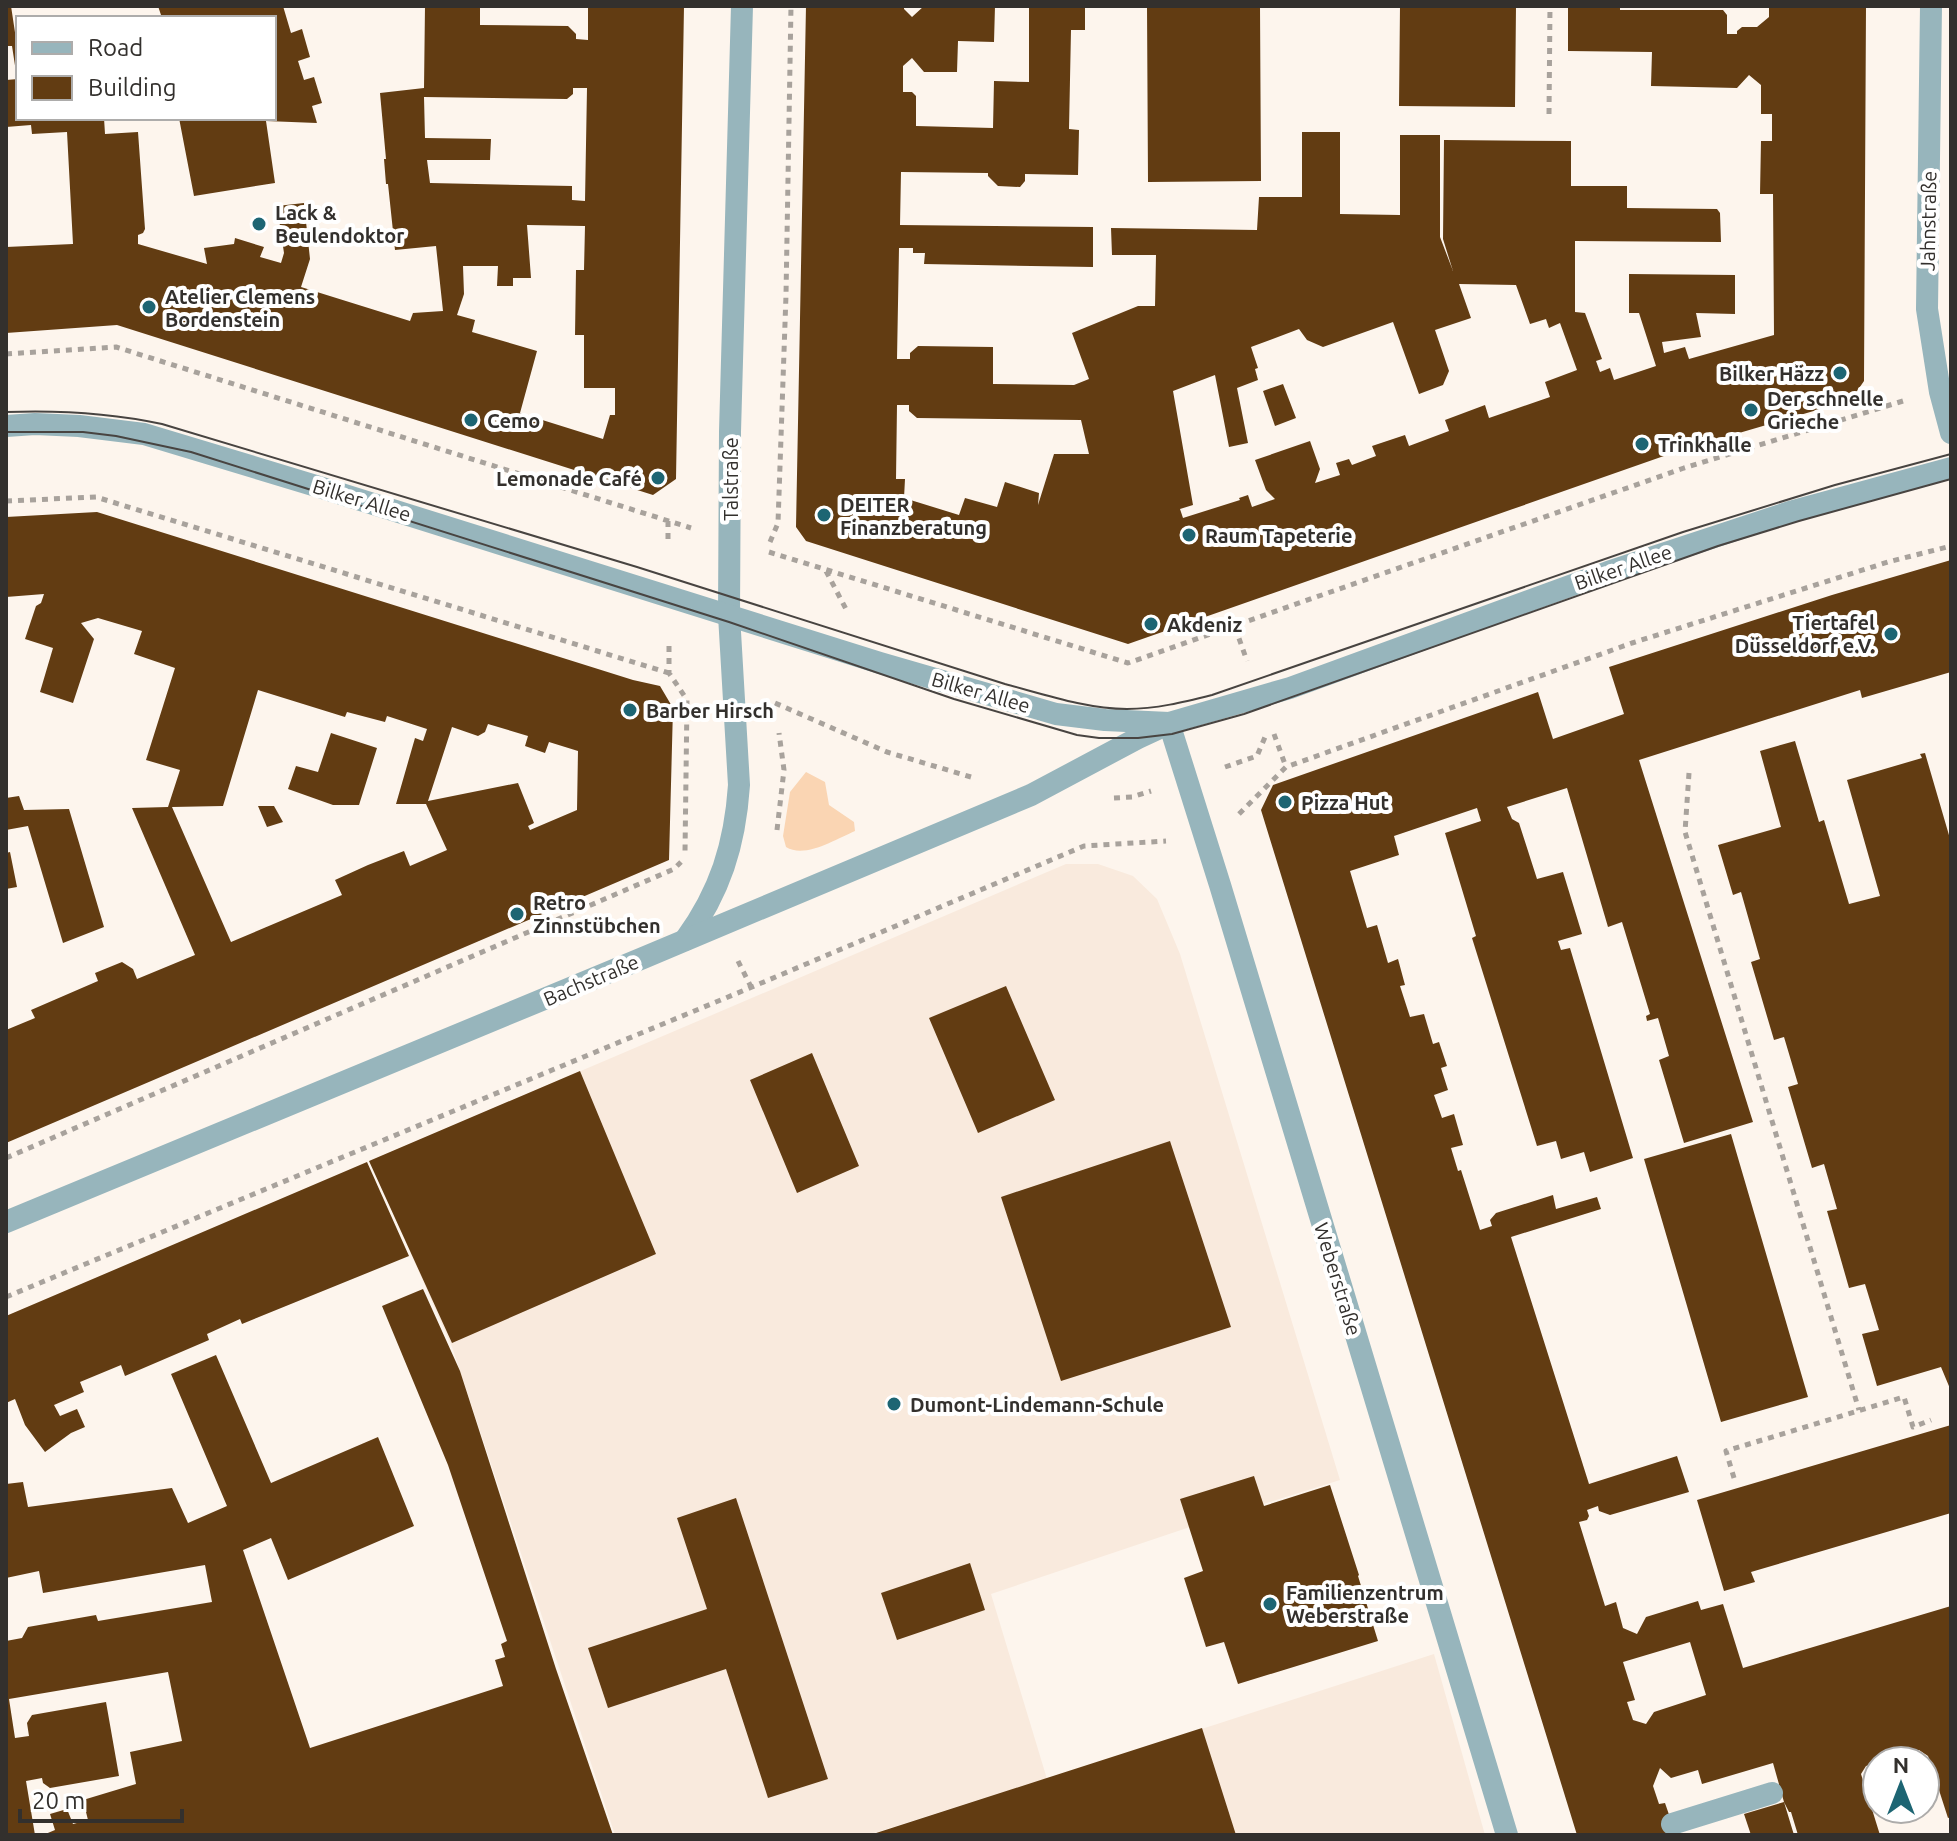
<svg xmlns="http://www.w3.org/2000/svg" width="1957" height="1841" viewBox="0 0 1957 1841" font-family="Ubuntu,sans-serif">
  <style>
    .built { fill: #f9eadd }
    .green { fill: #fad5b3 }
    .building { fill: #623c12; fill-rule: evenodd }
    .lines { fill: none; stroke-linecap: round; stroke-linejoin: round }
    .path { stroke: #a8a29c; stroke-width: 5; stroke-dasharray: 6 6; stroke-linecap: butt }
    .service { stroke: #97b5bc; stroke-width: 22 }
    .minor { stroke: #97b5bc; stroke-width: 22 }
    .tertiary { stroke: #97b5bc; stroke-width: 22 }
    .tram { stroke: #484441; stroke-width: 2 }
    .poi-dot { fill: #1d6573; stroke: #fff; stroke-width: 3 }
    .labels { text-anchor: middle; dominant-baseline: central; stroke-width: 8; stroke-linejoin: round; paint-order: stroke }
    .poi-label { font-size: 20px; font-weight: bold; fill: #33302d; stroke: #fff; text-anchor: start }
    .street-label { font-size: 20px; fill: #33302d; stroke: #fff }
  </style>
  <rect width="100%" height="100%" fill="#fdf5ed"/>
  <path class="built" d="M1066 864H1098L1133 876 1157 899 1180 954 1340 1480 1187 1528 991 1594 1047 1779 1434 1654 1485 1835H873L1000 1793 868 1835H615L452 1347 370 1161Z"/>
  <path class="green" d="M806 772 825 782 829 805 854 822 855 831C836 839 805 859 786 847L783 836 790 792Z"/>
  <path class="building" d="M6 6H11L16 39H18V72H16L12 46H6Z
    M158 6H283L291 33 302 29 310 57 298 61 304 80 314 77 322 103 312 106 317 123 266 121 275 183 194 196 179 118H274V18H162Z
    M425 6H480V25L568 26 576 34V39L588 40V6H684L676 479 653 495 117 325 6 333V247L73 244 67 132 32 134 31 125 6 127V80L18 79V118H104L105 134 138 132 145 229 143 233 138 235V244L207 264 204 248 234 244 235 238 264 247 260 257 281 263 284 253 277 206 304 203 310 259 301 287 410 321 413 313 443 311 436 246 395 250 388 184H386L384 159H386L380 93 424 88ZM573 88H587L585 201 572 200V186L430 183 427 160H490L491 139 425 138 424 97 567 99 573 94ZM527 225 585 226 584 270H576L575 335H584V388H615V415H610L603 439 520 413 537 351 472 332 475 320 457 315 464 294 463 266H498L497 286H513V278H531Z
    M806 6H904V9L912 17 924 6H995L994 42 958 41 957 72H924L912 58 903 66V92H912L916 96V126L993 128 994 81 1029 82V6H1085V30H1071L1069 129 1079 130 1078 175 1025 174V181L1020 187 998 186 988 176V173L901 172 900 225 1093 227V267L924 264 925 253H913V248H899L897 359H910V353L918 346 993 347V384L1074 385 1089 379 1072 333 1138 306H1155L1156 255H1112L1111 228 1257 230 1259 197H1302V132H1340V214L1400 215V135H1440V237L1453 271 1443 239 1444 140 1571 141V186H1627V208L1717 209 1720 213 1721 242 1575 241V312L1585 313 1602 359 1596 361 1600 372 1610 368 1614 380 1656 366 1639 313H1629V274L1735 275V314L1696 313 1701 337 1662 342 1664 353 1685 347 1689 359 1774 335 1773 194H1760L1761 141H1772V114H1761V85L1749 75 1737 88 1651 86 1652 52 1568 51V6H1620V10H1723L1727 15V34H1737V31L1742 27H1757L1769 17V6H1866L1864 381 1851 400 1681 450 1128 644 806 541 796 527ZM1459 284 1516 285 1530 324 1546 319 1549 328 1560 323 1577 370 1545 382 1550 397 1489 418 1485 405 1445 420 1449 431 1409 446 1405 435 1372 446 1376 456 1352 465 1349 459 1336 463 1340 475 1315 483 1320 469 1310 441 1255 460 1266 490 1275 499 1252 507 1248 495 1239 498 1240 500 1183 518 1180 509 1193 505 1173 391 1215 375 1229 447 1248 443 1237 388 1258 380 1255 369 1258 368 1251 347 1299 329 1307 340 1323 347 1393 322 1419 394 1443 385 1449 371 1435 330 1471 318ZM897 405H909V411L917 418 1081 420 1089 454H1054L1038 505 1039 493 1005 482 997 507 965 498 959 515 904 498 905 479H896Z
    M1147 6H1260L1261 181 1148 182Z
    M1400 6H1516L1515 107 1399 106Z
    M1283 384 1296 418 1275 426 1263 391Z
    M97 512 633 680 660 686 673 708 669 860 6 1143V1030L35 1018 31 1010 98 981 95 973 122 962 133 969 137 979 195 955 132 808 168 807 180 770 146 760 175 668 134 654 142 631 98 618 81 623 94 639 73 703 40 692 53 648 25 639 36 606 41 603 44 594 6 597V517ZM258 690 345 717 347 712 385 722 387 716 427 729 423 741 415 738 396 804H426L447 850 410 866 404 851 368 865 335 880 342 895 231 942 172 807 223 806ZM488 724 528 736 525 746 545 753 549 742 578 751 577 810 530 830 528 826 534 823 518 783 428 801 452 727 478 736 485 732Z
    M1951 560V672L1862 698 1860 690 1639 760 1753 1122 1684 1143 1659 1060 1669 1056 1658 1018 1647 1021 1646 1016 1650 1014 1622 922 1608 927 1567 788 1507 807 1512 819 1519 823 1537 879 1563 872 1582 934 1558 941 1561 950 1570 948 1633 1158 1590 1172 1584 1152 1561 1159 1556 1141 1537 1146 1472 938 1476 936 1445 833 1481 821 1477 808 1394 836 1399 855 1350 871 1367 928 1377 925 1388 963 1398 959 1405 985 1400 986 1410 1017 1424 1014 1433 1044 1439 1042 1447 1066 1441 1068 1448 1090 1434 1095 1442 1118 1454 1114 1463 1145 1451 1148 1458 1171 1461 1170 1480 1230 1492 1226 1490 1220 1496 1213 1553 1195 1556 1209 1597 1197 1601 1209 1511 1237 1589 1484 1677 1456 1689 1492 1610 1515 1599 1511 1598 1506 1587 1510 1589 1516 1587 1520 1579 1522 1605 1606 1616 1602 1623 1628 1637 1634 1646 1617 1698 1601 1701 1610 1723 1604 1743 1668 1951 1606V1817L1948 1818 1928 1756 1919 1750 1866 1766 1861 1774 1880 1835H1798L1791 1812H1789L1784 1802 1794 1835H1751L1744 1814 1784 1802 1773 1763 1702 1784 1698 1770 1671 1778 1660 1768 1653 1786 1659 1804 1665 1803 1676 1835H1577L1261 810 1273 785 1538 692 1553 739 1624 714 1609 667 1832 595ZM1690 1642 1706 1695 1654 1712 1646 1724 1633 1720 1627 1702 1635 1700 1623 1662Z
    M331 733 377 748 359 805H333L288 789 296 766 318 772Z
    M1795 741 1819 822 1824 820 1849 904 1880 896 1847 780 1922 758 1920 754 1925 753 1951 842V1391L1941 1367 1877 1386 1862 1334 1879 1330 1865 1284 1849 1288 1827 1211 1837 1209 1824 1164 1812 1168 1788 1087 1798 1084 1784 1037 1774 1040 1751 962 1760 959 1741 892 1733 895 1718 845 1781 827 1760 751Z
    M19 796 24 810 69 809 104 927 63 943 28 826 6 830V798Z
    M258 806H274L283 822 267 827Z
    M10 852 17 887 6 889V853Z
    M1006 986 1055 1100 978 1133 929 1018Z
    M812 1053 859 1166 797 1193 750 1080Z
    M580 1071 656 1254 452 1343 369 1161Z
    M1731 1134 1808 1397 1721 1422 1644 1159Z
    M1170 1141 1231 1327 1061 1381 1001 1197Z
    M367 1162 409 1256 242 1324 240 1319 207 1334 209 1340 125 1376 121 1365 80 1382 84 1392 54 1405 60 1416 77 1409 85 1427 71 1433 45 1452 25 1425 15 1399 6 1403V1316Z
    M423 1289 460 1371 556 1669 613 1835H43L55 1830 50 1814 67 1809 73 1824 88 1820 83 1800 136 1784 130 1752 182 1741 168 1672 9 1699 15 1738 29 1736 27 1723 32 1715 106 1702 119 1776 50 1788 43 1783 42 1778 26 1781 35 1835H6V1641L22 1638 28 1627 96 1615 98 1621 212 1602 205 1565 43 1593 39 1571 6 1578V1484L23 1482 28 1507 172 1488 188 1523 227 1506 171 1374 216 1355 271 1483 378 1437 414 1526 288 1580 271 1538 243 1550 310 1748 503 1686 495 1660 505 1657 501 1644 507 1641 448 1465 382 1306Z
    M1951 1425V1513L1751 1572 1755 1582 1724 1591 1697 1500Z
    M1254 1476 1264 1506 1330 1485 1359 1575 1358 1576 1378 1641 1238 1684 1224 1642 1206 1647 1184 1578 1203 1571 1180 1499Z
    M736 1498 828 1779 768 1798 726 1669 608 1708 588 1648 707 1609 677 1518Z
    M970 1563 985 1610 897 1640 881 1593Z
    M1202 1728 1236 1835H873V1834Z"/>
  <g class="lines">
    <path class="path" d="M1549 114 1550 6
      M6 354 116 347 691 528
      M6 501 96 497 669 673
      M668 521V545
      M770 542 778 523 786 295 791 6
      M769 552 1128 663 1684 468 1903 401
      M826 571 847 611
      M1235 627 1247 661
      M669 646V673L687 700 685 852
      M775 703 887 752 971 777
      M1274 734 1286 767
      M1225 767 1257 756 1265 737
      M1689 773 1685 832 1859 1410
      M1114 798 1132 797 1151 791
      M1239 814 1286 767 1632 643 1888 562 1951 546
      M777 830 784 770 779 733
      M738 961 751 987
      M6 1158 674 869 681 862
      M6 1297 752 987 1084 846 1166 841
      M1734 1478 1726 1451 1904 1397 1913 1427 1931 1420"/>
    <path class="service" d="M1672 1824 1772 1793"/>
    <path class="minor" d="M1931 6 1927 309 1940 392 1951 433
      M1169 723 1220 885 1507 1835
      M685 940C720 892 735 845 739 785L729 615 730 432 742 6"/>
    <path class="tertiary" d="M6 426 35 424 79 426 144 434 316 486 880 663 1056 714 1105 720 1169 723 1290 688 1608 572 1793 511 1951 468
      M6 1222 643 958 1031 795 1138 738 1166 725"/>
    <path class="tram" d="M6 412C59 410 111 413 162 424L637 567 1005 684C1043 694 1087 709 1127 709 1156 709 1184 702 1212 695L1683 532 1835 485 1951 454
      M6 432H83L116 436 191 452 729 622 954 699 1077 735 1099 738H1138L1172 734 1244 714 1718 546 1799 521 1951 479"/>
  </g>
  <g class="poi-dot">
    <circle cx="259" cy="224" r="8"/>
    <circle cx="149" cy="307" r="8"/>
    <circle cx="1840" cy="373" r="8"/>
    <circle cx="1751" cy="410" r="8"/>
    <circle cx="471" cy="420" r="8"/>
    <circle cx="1642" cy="444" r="8"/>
    <circle cx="658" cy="478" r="8"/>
    <circle cx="824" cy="515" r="8"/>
    <circle cx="1189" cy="535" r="8"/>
    <circle cx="1151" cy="624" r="8"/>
    <circle cx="1891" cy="634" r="8"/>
    <circle cx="630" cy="710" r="8"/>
    <circle cx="1285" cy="802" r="8"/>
    <circle cx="517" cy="914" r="8"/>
    <circle cx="894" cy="1404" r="8"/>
    <circle cx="1270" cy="1604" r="8"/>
  </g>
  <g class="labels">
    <g class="poi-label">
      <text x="275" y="212">Lack &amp;<tspan x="275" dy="23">Beulendoktor</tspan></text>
      <text x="165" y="296">Atelier Clemens<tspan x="165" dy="23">Bordenstein</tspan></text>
      <text x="1824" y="373" text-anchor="end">Bilker Häzz</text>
      <text x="1767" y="398">Der schnelle<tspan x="1767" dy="23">Grieche</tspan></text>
      <text x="487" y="420">Cemo</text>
      <text x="1658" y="444">Trinkhalle</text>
      <text x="642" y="478" text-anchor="end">Lemonade Café</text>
      <text x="840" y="504">DEITER<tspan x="840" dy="23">Finanzberatung</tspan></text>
      <text x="1205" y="535">Raum Tapeterie</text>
      <text x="1875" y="622" text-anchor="end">Tiertafel<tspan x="1875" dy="23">Düsseldorf e.V.</tspan></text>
      <text x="1167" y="624">Akdeniz</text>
      <text x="646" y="710">Barber Hirsch</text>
      <text x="1301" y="802">Pizza Hut</text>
      <text x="533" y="902">Retro<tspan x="533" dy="23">Zinnstübchen</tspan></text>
      <text x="910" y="1404">Dumont-Lindemann-Schule</text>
      <text x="1286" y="1592">Familienzentrum<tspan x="1286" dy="23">Weberstraße</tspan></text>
    </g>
    <g class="street-label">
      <text transform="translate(1928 221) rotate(-89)">Jahnstraße</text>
      <text transform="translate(730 479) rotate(-90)">Talstraße</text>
      <text transform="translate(362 500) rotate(17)">Bilker Allee</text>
      <text transform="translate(1623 567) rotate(-19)">Bilker Allee</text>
      <text transform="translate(981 692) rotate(16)">Bilker Allee</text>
      <text transform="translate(591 980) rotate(-23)">Bachstraße</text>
      <text transform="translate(1338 1279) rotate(73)">Weberstraße</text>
    </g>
  </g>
  <rect width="1957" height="1841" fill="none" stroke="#33302d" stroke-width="16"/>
  <rect x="16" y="16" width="260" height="104" fill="#ffffff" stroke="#adacab" stroke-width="2"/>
  <rect x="32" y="42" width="40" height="12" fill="#97b5bc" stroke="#adacab" stroke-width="2"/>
  <text x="88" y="56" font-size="24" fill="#33302d">Road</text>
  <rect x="32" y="76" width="40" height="24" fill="#623c12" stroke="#adacab" stroke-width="2"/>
  <text x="88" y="96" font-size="24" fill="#33302d">Building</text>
  <g transform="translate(1901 1785)"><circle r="38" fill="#ffffff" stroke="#adacab" stroke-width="2"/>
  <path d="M0-6L14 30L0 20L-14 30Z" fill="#1d6573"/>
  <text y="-12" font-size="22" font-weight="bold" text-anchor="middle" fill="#33302d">N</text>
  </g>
  <path d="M20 1809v12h162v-12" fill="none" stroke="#33302d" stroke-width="4"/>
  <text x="32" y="1809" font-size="24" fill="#33302d" stroke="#ffffff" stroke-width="6" paint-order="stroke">20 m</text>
</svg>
